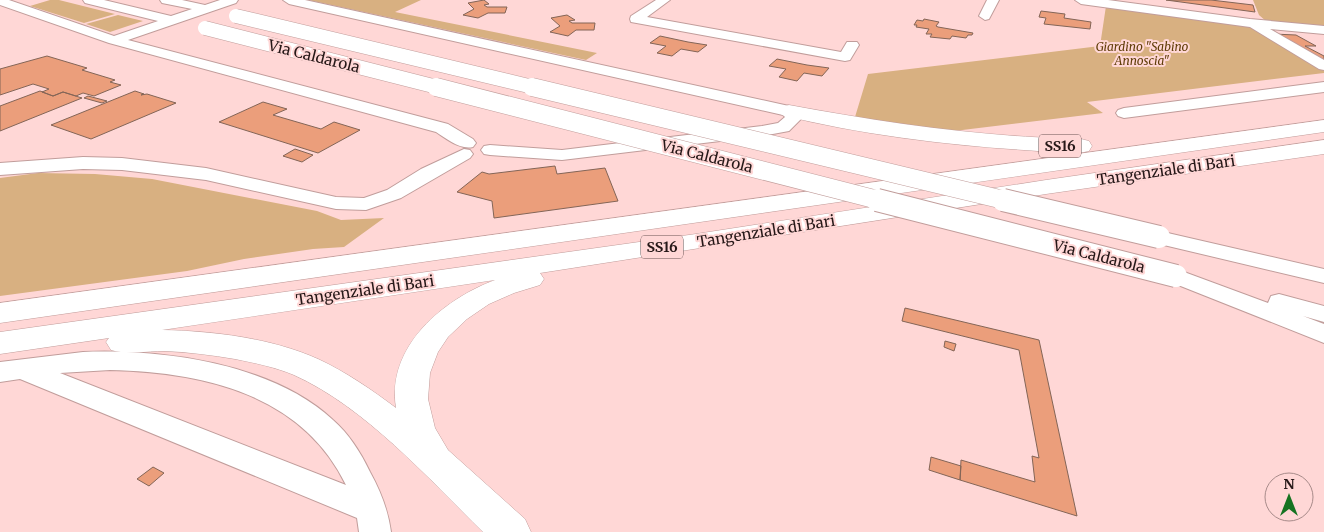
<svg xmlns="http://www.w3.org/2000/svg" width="1324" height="532" viewBox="0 0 1324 532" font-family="Merriweather,serif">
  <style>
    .green { fill: #d8b081 }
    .building { fill: #eb9e7b; stroke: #836557 }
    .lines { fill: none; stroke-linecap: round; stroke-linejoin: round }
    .minor-casing { stroke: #c19d9b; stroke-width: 2 }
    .highway-casing { stroke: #c19d9b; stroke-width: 1 }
    .minor { fill: #fff; fill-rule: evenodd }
    .highway { fill: #fff; fill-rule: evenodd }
    .minor-bridge-far2-casing { stroke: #c19d9b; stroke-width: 15; stroke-linecap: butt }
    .minor-bridge-far1-casing { stroke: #c19d9b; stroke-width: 19; stroke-linecap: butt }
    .minor-bridge-casing { stroke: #c19d9b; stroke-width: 24; stroke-linecap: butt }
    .minor-bridge-far2 { stroke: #fff; stroke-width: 14 }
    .minor-bridge-far1 { stroke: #fff; stroke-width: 18 }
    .minor-bridge { stroke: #fff; stroke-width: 22 }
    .labels { text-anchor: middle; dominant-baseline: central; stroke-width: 4; stroke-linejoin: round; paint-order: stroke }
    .far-park-label { font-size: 12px; font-style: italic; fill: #603d08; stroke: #ffd7d6 }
    .shield { fill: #ffd7d6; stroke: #675151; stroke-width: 1 }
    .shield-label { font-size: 14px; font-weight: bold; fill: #261818 }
    .street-label { font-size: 15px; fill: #261818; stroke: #ffd7d6 }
  </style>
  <rect width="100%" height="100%" fill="#ffd7d6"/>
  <path class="green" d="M50 0H59L115 14 84 23 30 6Z
    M308 0H421L395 12 597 53 586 60Z
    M1253 0H1324V28L1267 22 1259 15Z
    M1106 6 1253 27 1324 69V73L1087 102 1103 113 954 131 855 117 868 74 1100 46Z
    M118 15 143 21 110 32 86 24Z
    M38 173 95 174 152 179 317 211 341 220 384 218 344 247 313 249 244 259 187 271 0 296V178Z"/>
  <path class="building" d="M484 0 489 4 484 5 487 7H507L505 13H488L478 18 463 15 474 9 468 3Z
    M1166 0H1211L1253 5 1255 12Z
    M1041 11 1065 14 1064 18 1091 22 1090 29 1044 24 1046 18 1039 17Z
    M567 15 575 20 569 21 572 23H595L594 30H576L568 36 550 32 560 26 551 18Z
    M924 19 939 22 936 26 938 27 973 33 972 35H968L966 38 952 36 950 39 930 37 932 34H926L929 29 916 27 917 25H914L917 20 923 21Z
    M1273 34 1296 35 1316 46H1305L1324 56V63Z
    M660 36 688 42 707 45 698 52 681 49 672 56 657 53 666 46 650 43Z
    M47 56 87 68 82 70 115 80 110 82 121 85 94 96 83 93 76 96 63 92 53 96 42 92 49 89 33 84 0 95V69Z
    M777 59 807 65 829 68 822 76 804 73 797 81 779 77 786 69 769 66Z
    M40 91 53 96 63 92 82 98 0 131V106Z
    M135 91 144 94 141 95 147 94 176 103 91 139 51 125Z
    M88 96 107 101 102 103 84 98Z
    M263 102 287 109 273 115 321 129 334 122 360 130 318 153 219 122Z
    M295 149 313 155 302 162 283 156Z
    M555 166 557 174 605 168 618 201 494 218 492 201 457 192 482 172 489 174Z
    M905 308 1039 340 1077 516 960 480 961 460 1035 482 1032 456 1039 458 1019 350 902 321Z
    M945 341 956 344 954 351 944 347Z
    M931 457 961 466 960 480 929 470Z
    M153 467 164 473 149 486 137 479Z"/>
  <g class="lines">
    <defs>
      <path id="minor" d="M0 0H9L114 36 158 21 85 3 83 0H104L171 16 192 9 162 3 160 0H182L205 5 220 0H238L236 3 128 40 448 124 473 139 476 143 473 147C460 150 447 139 436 132L109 43 0 5Z
        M283 0H305L789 106 795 108 802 118 789 131 762 136 562 160 490 155 484 154 481 150 484 146 490 145 562 150 762 126 778 123 785 117 783 115 289 4Z
        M656 0H670L647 17 841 52 847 42H857L859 45 850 60 845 61 631 22 630 19 631 16Z
        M987 0H999L989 19 985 20 979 16Z
        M1075 0H1108L1250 19 1324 26V34L1270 29 1324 60V70L1319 69 1250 27 1081 4Z
        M1324 82V92L1124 118 1118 116 1116 113 1118 110 1124 108Z
        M464 149 470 150 473 154 470 158 401 198 366 210 336 209 206 180 122 170 83 169 0 175V163L83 157 122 158 206 168 336 197 364 198 387 190 421 169Z
        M1159 231 1324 269V283L1151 242 1148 237 1151 232Z
        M1176 269 1268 303 1271 296 1279 294 1324 306V322L1303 316 1324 324V343L1168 281 1165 276 1168 271Z
        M83 352C162 349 272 363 333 420 349 434 361 453 370 472 381 492 388 510 391 532H359L357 518 20 379 0 382V362ZM110 370C203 372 302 394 346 485L60 373Z"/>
      <path id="highway" d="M789 105C886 123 982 137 1081 139L1089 141 1092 146 1089 151C1069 156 1045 151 1024 150 946 145 857 134 782 115L779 111 782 107Z
        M1324 120V132L0 323V303Z
        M1324 140V154L1046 194 540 273 544 279 540 285 514 293 489 304 467 319 448 337 438 352 430 373 428 399 435 428 448 450 525 519 531 532H483C428 478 365 407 294 375 275 367 255 363 235 359 212 355 188 352 164 351 146 351 128 355 111 350L106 342 109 338 0 354V332L696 234 1046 180ZM495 280C444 299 386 346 396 408 372 390 346 372 318 359 271 338 213 331 162 330Z"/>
    </defs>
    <use href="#minor" class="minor-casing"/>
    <use href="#highway" class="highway-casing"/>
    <use href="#minor" class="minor"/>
    <use href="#highway" class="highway"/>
    <defs>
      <path id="minor-bridge-far2" d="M236 16 537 88
        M205 28 441 88"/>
      <path id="minor-bridge-far1" d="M436 87 882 201
        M532 87 1008 201"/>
      <path id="minor-bridge" d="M877 200 1176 276
        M1003 200 1159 237"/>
    </defs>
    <use href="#minor-bridge-far2" class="minor-bridge-far2-casing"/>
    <use href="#minor-bridge-far1" class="minor-bridge-far1-casing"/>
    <use href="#minor-bridge" class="minor-bridge-casing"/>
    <use href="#minor-bridge-far2" class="minor-bridge-far2"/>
    <use href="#minor-bridge-far1" class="minor-bridge-far1"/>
    <use href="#minor-bridge" class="minor-bridge"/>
  </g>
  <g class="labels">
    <g class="far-park-label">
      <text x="1142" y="46">Giardino "Sabino<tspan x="1142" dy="14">Annoscia"</tspan></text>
    </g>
    <g class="shield">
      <rect x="1039" y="134.5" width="42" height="23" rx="4"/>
      <rect x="641" y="235.5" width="42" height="23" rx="4"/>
    </g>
    <g class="shield-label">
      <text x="1060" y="146">SS16</text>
      <text x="662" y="247">SS16</text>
    </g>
    <g class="street-label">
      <text transform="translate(314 56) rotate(14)">Via Caldarola</text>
      <text transform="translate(707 156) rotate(14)">Via Caldarola</text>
      <text transform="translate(1166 170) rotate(-8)">Tangenziale di Bari</text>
      <text transform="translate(766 231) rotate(-9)">Tangenziale di Bari</text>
      <text transform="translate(1099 256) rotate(14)">Via Caldarola</text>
      <text transform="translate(365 290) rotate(-8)">Tangenziale di Bari</text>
    </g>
  </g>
  <g transform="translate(1289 497)"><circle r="24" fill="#ffd7d6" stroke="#a88b8a"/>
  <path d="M0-4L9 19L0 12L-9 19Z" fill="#167321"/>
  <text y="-8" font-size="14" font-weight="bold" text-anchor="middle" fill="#261818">N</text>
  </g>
</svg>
